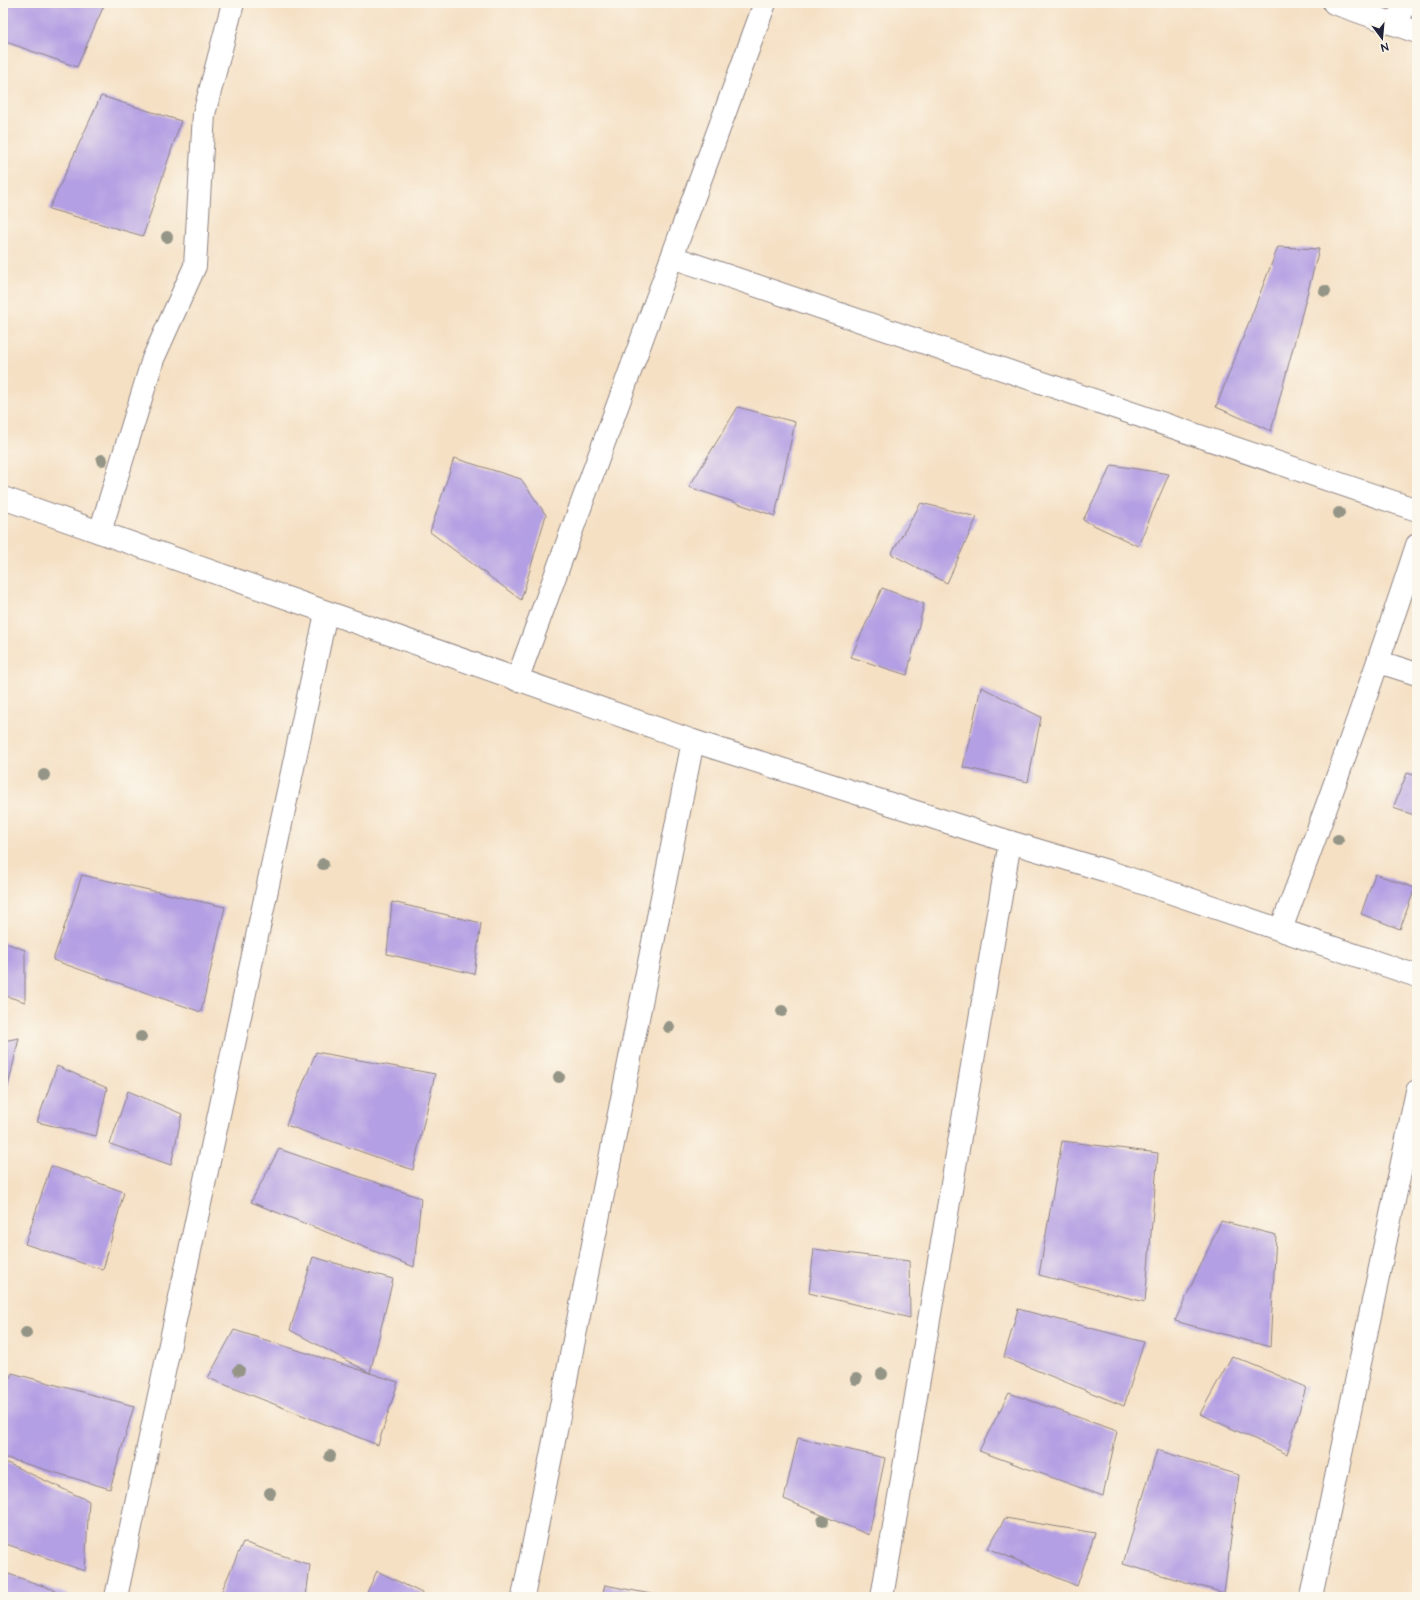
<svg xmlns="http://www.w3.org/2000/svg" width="1420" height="1600" viewBox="0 0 1420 1600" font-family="'Architects Daughter',sans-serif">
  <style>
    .building { fill: #b39fe3 }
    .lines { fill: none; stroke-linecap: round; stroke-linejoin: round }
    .minor-casing { stroke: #8c8180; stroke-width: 24 }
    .tertiary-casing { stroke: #8c8180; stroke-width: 24 }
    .minor { stroke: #fff; stroke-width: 22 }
    .tertiary { stroke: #fff; stroke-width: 22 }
    .tree { fill: #949586 }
  </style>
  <rect width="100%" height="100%" fill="#fbf7ec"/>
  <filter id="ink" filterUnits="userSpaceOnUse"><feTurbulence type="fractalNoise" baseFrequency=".025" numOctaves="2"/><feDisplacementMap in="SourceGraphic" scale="8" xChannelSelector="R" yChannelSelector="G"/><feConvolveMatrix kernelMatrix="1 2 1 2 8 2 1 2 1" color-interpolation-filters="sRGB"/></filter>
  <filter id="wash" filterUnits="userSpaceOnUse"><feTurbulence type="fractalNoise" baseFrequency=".012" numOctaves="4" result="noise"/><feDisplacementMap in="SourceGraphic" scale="16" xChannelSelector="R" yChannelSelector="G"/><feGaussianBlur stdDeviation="0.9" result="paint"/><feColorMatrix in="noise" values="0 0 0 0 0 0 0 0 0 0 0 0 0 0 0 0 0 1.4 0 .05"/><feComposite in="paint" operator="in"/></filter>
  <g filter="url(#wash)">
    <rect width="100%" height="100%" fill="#f5e0c4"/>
    <g id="blocks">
      <path class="building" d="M3 3H105L77 67 3 41Z
        M101 96 181 121 143 236 49 209Z
        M1278 247 1319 249 1271 431 1216 407Z
        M738 407 795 422 775 516 689 487Z
        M454 458 521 479 546 515 521 600 430 532Z
        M1112 465 1169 474 1138 546 1083 520Z
        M921 503 977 517 947 583 891 554Z
        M882 588 924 604 907 675 851 657Z
        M981 687 1041 717 1028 782 963 767Z
        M1407 773 1417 776V816L1393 808Z
        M1375 874 1415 888 1400 929 1361 914Z
        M82 875 225 907 201 1012 53 960Z
        M392 902 481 923 474 974 387 954Z
        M3 942 25 950V1002L3 995Z
        M19 1038 4 1104H3V1041Z
        M316 1052 435 1074 413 1170 286 1125Z
        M57 1066 107 1088 96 1136 37 1122Z
        M128 1091 182 1114 171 1165 110 1144Z
        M1062 1141 1158 1153 1145 1302 1039 1275Z
        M279 1149 421 1198 414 1267 251 1202Z
        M51 1166 124 1192 103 1270 25 1244Z
        M1221 1221 1276 1235 1270 1347 1175 1321Z
        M814 1249 909 1261 910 1318 809 1293Z
        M313 1257 393 1279 370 1373 398 1382 378 1445 208 1378 234 1330 370 1373 290 1330Z
        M1018 1309 1144 1342 1124 1406 1004 1357Z
        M1232 1356 1306 1387 1287 1454 1200 1414Z
        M12 1373 134 1406 110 1489 3 1457V1396Z
        M1009 1393 1117 1431 1103 1496 979 1451Z
        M798 1438 885 1458 869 1535 784 1499Z
        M1157 1450 1239 1475 1224 1593 1123 1564Z
        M3 1461 89 1501 85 1571 3 1543Z
        M1005 1518 1095 1533 1077 1586 988 1548Z
        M243 1542 310 1565 306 1597H219Z
        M377 1571 430 1597H365Z
        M3 1572 75 1597H3Z
        M605 1585 661 1596V1597H602Z"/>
    </g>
  </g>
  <g filter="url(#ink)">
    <use href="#blocks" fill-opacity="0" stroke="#8c8180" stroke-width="1"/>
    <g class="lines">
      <defs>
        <path id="minor" d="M1334 3 1417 32
          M1393 24 1408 3
          M672 257 1417 510
          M100 532 153 359 195 266 204 114 233 3
          M1379 662 1417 674
          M517 680 765 3
          M1281 929C1329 802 1375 674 1417 545
          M116 1597 326 613
          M523 1597 693 741
          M882 1597 1010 842
          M1311 1597 1417 1091"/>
        <path id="tertiary" d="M3 498 693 741 1010 842 1107 871 1417 976"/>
      </defs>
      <use href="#minor" class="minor-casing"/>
      <use href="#tertiary" class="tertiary-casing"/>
      <use href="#minor" class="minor"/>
      <use href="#tertiary" class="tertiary"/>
    </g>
    <g class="tree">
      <circle cx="167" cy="237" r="6"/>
      <circle cx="1325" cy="291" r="6"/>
      <circle cx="102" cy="460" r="6"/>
      <circle cx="1339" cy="513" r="6"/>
      <circle cx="44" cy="775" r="6"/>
      <circle cx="1338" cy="840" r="6"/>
      <circle cx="323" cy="864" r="6"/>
      <circle cx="782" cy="1011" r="6"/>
      <circle cx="669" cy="1027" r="6"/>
      <circle cx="141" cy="1037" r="6"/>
      <circle cx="559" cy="1077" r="6"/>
      <circle cx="26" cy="1333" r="6"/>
      <circle cx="239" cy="1370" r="6"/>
      <circle cx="882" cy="1374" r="6"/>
      <circle cx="856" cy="1379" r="6"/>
      <circle cx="330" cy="1456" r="6"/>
      <circle cx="270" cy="1493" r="6"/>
      <circle cx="823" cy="1521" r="6"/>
    </g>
  </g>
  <rect width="1420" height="1600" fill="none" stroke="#fbf7ec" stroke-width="16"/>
  <g transform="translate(1382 38) rotate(164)" stroke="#fbf7ec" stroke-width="3" paint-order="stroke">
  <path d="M0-3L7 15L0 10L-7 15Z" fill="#22223b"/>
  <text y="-6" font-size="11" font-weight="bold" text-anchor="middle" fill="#22223b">N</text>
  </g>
</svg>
